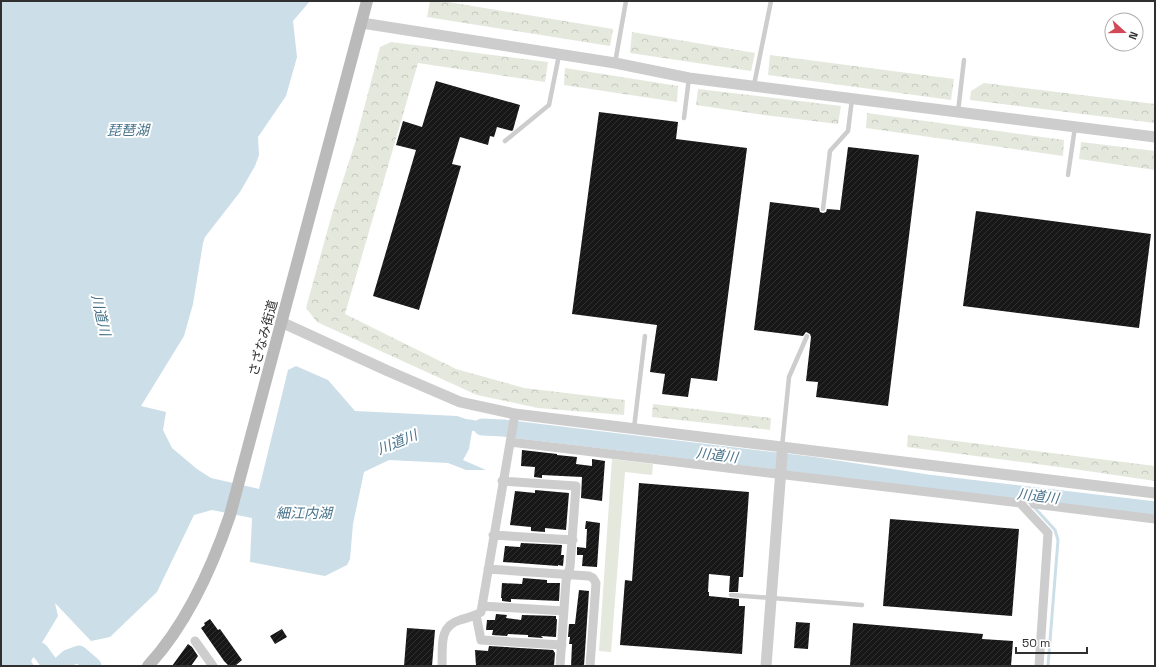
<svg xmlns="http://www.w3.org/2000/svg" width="1156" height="667" viewBox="0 0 1156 667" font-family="'Space Grotesk','Noto Sans JP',sans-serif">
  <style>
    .forest { fill: url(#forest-crowns) }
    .garden { fill: #e4e8dd }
    .water { fill: #ccdee7 }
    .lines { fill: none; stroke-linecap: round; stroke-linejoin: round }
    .stream { stroke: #ccdee7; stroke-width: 3 }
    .river { stroke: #ccdee7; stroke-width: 17 }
    .building { fill: url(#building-hatch) }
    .service { stroke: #cdcdcd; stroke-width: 4.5 }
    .minor { stroke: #cdcdcd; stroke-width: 9 }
    .tertiary { stroke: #cdcdcd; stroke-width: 11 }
    .secondary { stroke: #bababa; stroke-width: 12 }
    .labels { text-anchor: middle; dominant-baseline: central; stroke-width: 4; stroke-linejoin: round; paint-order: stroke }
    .street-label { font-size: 13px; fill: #303030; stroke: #fff }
    .water-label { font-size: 14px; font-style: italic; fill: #47728a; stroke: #fff }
  </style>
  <defs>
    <pattern id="forest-crowns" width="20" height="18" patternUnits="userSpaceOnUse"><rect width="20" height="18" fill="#e4e8dd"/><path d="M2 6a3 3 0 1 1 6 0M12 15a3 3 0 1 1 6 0" fill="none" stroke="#c4c7be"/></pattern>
    <pattern id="building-hatch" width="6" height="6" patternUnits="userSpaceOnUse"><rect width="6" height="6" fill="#171717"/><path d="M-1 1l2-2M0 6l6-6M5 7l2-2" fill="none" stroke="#303030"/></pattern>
  </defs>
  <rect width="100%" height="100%" fill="#fff"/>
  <path class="forest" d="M430 1H442L613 29 610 46 427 17Z
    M632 32 755 53 751 71 630 53Z
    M391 42 548 62 545 82 418 63 345 314 456 369 524 388 625 400 624 415 538 408 477 395 317 322 306 308 332 214 355 143 380 47Z
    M770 55 954 79 951 100 768 75Z
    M565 68 678 86 677 102 564 85Z
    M984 83 1155 104V123L970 100 971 91Z
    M698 89 841 106 838 124 764 115 696 105Z
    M867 113 1064 140 1063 156 866 128Z
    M1081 142 1155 151V170L1079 159Z
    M653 404 771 418 770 430 652 417Z
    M908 435 1155 466V481L1074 469 907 447Z"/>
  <path class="garden" d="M612 459 653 464 652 475 625 472 611 652 599 651Z"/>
  <path class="water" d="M1 1H310L293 21 297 57 286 96 258 137 259 155 255 166 240 192 205 237 203 243 193 304 184 336 141 406 166 412 163 430 172 448 197 469 211 478 259 489 288 370 296 366 328 380 355 411 457 416 466 419 505 425V432L472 431 469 449 463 460 486 470H466L448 463 389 460 364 472 353 524 350 559 347 565 325 576 250 562 252 518 212 510 194 515 157 592 110 637 91 641 55 603 58 616 31 661 34 666H1Z"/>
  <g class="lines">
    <path class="stream" d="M1022 494 1055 530 1058 540 1048 666"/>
    <path class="river" d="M482 427 503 428 810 465 927 483 1155 510
      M20 639 21 642 40 651 51 666
      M59 666 68 658 79 654 93 666"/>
  </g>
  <path class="building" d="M436 81 520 105 513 130 512 131 497 127 494 137 490 136 488 145 460 137 452 164 461 166 419 310 373 296 416 150 396 145 403 121 422 127Z
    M599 112 678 122 676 139 747 148 717 381 691 378 688 397 662 394 665 374 650 372 657 325 572 314Z
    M848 147 919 155 888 406 816 397 818 382 806 381 811 337 810 334 806 332 803 336 754 330 770 202 819 208 820 212 823 213 826 212 827 209 840 210Z
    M976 211 1151 234 1139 328 963 306Z
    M522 450 557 454V455L577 457 576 464 592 466V459L605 461 602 501 581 498 582 477 542 475V478L534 477 535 467 521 466Z
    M639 483 749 492 743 577H739L738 592H729L730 576 709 574 708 592H709V596L739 599V606H745L742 654 620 645 625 580 632 581Z
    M535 490 569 493 566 530 545 528V532L531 531V527L510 525 515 491 535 493Z
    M890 519 1019 529 1012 616 883 606Z
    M586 521 600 523 597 567 582 566 583 555H577V547L586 548 587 529H585Z
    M521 543 562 545 561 555H564L563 566 558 565V566L503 562 505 546 520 547Z
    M523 578 547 580V583H560L559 601 512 599H511V602L502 601V598H501L502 583 522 584Z
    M579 590 589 591 584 666H571L572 644H569L570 637H568L569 624H575Z
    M496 614 507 615 506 618 521 620 522 615 556 616V619H557L556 637 541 636 543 638 528 637V635L508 634 507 636 492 635 493 630H486L487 620H495Z
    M210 619 218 630 220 629 242 660 235 666H229L224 661 201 628 205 625 204 623Z
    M796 622 810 623 808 649 794 648Z
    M853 623 983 634 982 639 1013 641 1011 666H850Z
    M407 628 435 630 432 666H404Z
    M282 629 287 637 275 644 270 636Z
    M188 644 192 647 198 656 191 666H172Z
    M489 646 553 650 555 653 554 666H476L475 650 488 651Z"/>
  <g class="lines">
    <path class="service" d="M615 63 626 1
      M754 85 771 1
      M958 112 964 60
      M684 118 689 78
      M505 141 549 105 559 55
      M1068 175 1075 127
      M823 209 830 151 848 131 852 99
      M634 428 645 336
      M782 447 789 377 807 336
      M731 595 862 605"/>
    <path class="minor" d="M510 442 1020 503 1048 533 1039 666
      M502 481 576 486 570 567 566 581 560 666
      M1034 504 1155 519
      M493 535 573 540
      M488 569 589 576 593 578 596 583 590 666
      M482 606 564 611
      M476 615 481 640 562 645
      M195 641 213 666
      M442 666C443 648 438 626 460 620 467 618 475 616 481 612L515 414"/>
    <path class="tertiary" d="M362 23 615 63 689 78 1155 137
      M281 322 388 371 460 402 515 414 1155 493
      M766 666 782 456V448"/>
    <path class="secondary" d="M148 666C187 624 212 568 230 515L367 1"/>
  </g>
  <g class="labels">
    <g class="street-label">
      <text transform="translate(263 338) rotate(-75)">さざなみ街道</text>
    </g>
    <g class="water-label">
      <text x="128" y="130">琵琶湖</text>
      <text transform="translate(101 315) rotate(77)">川道川</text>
      <text transform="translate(397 442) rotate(-22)">川道川</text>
      <text transform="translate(717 455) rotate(7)">川道川</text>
      <text transform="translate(1038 496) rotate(7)">川道川</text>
      <text x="304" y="513">細江内湖</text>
    </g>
  </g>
  <rect width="1156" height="667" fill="none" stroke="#303030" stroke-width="4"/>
  <g transform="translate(1124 32) rotate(111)"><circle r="19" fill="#ffffff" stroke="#acacac"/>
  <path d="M0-3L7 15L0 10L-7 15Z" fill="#d24858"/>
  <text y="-6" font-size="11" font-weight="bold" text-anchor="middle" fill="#303030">N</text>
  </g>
  <path d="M1016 647v6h71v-6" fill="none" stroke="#303030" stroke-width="2"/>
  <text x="1022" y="647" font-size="12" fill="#303030" stroke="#ffffff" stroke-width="3" paint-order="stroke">50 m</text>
</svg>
